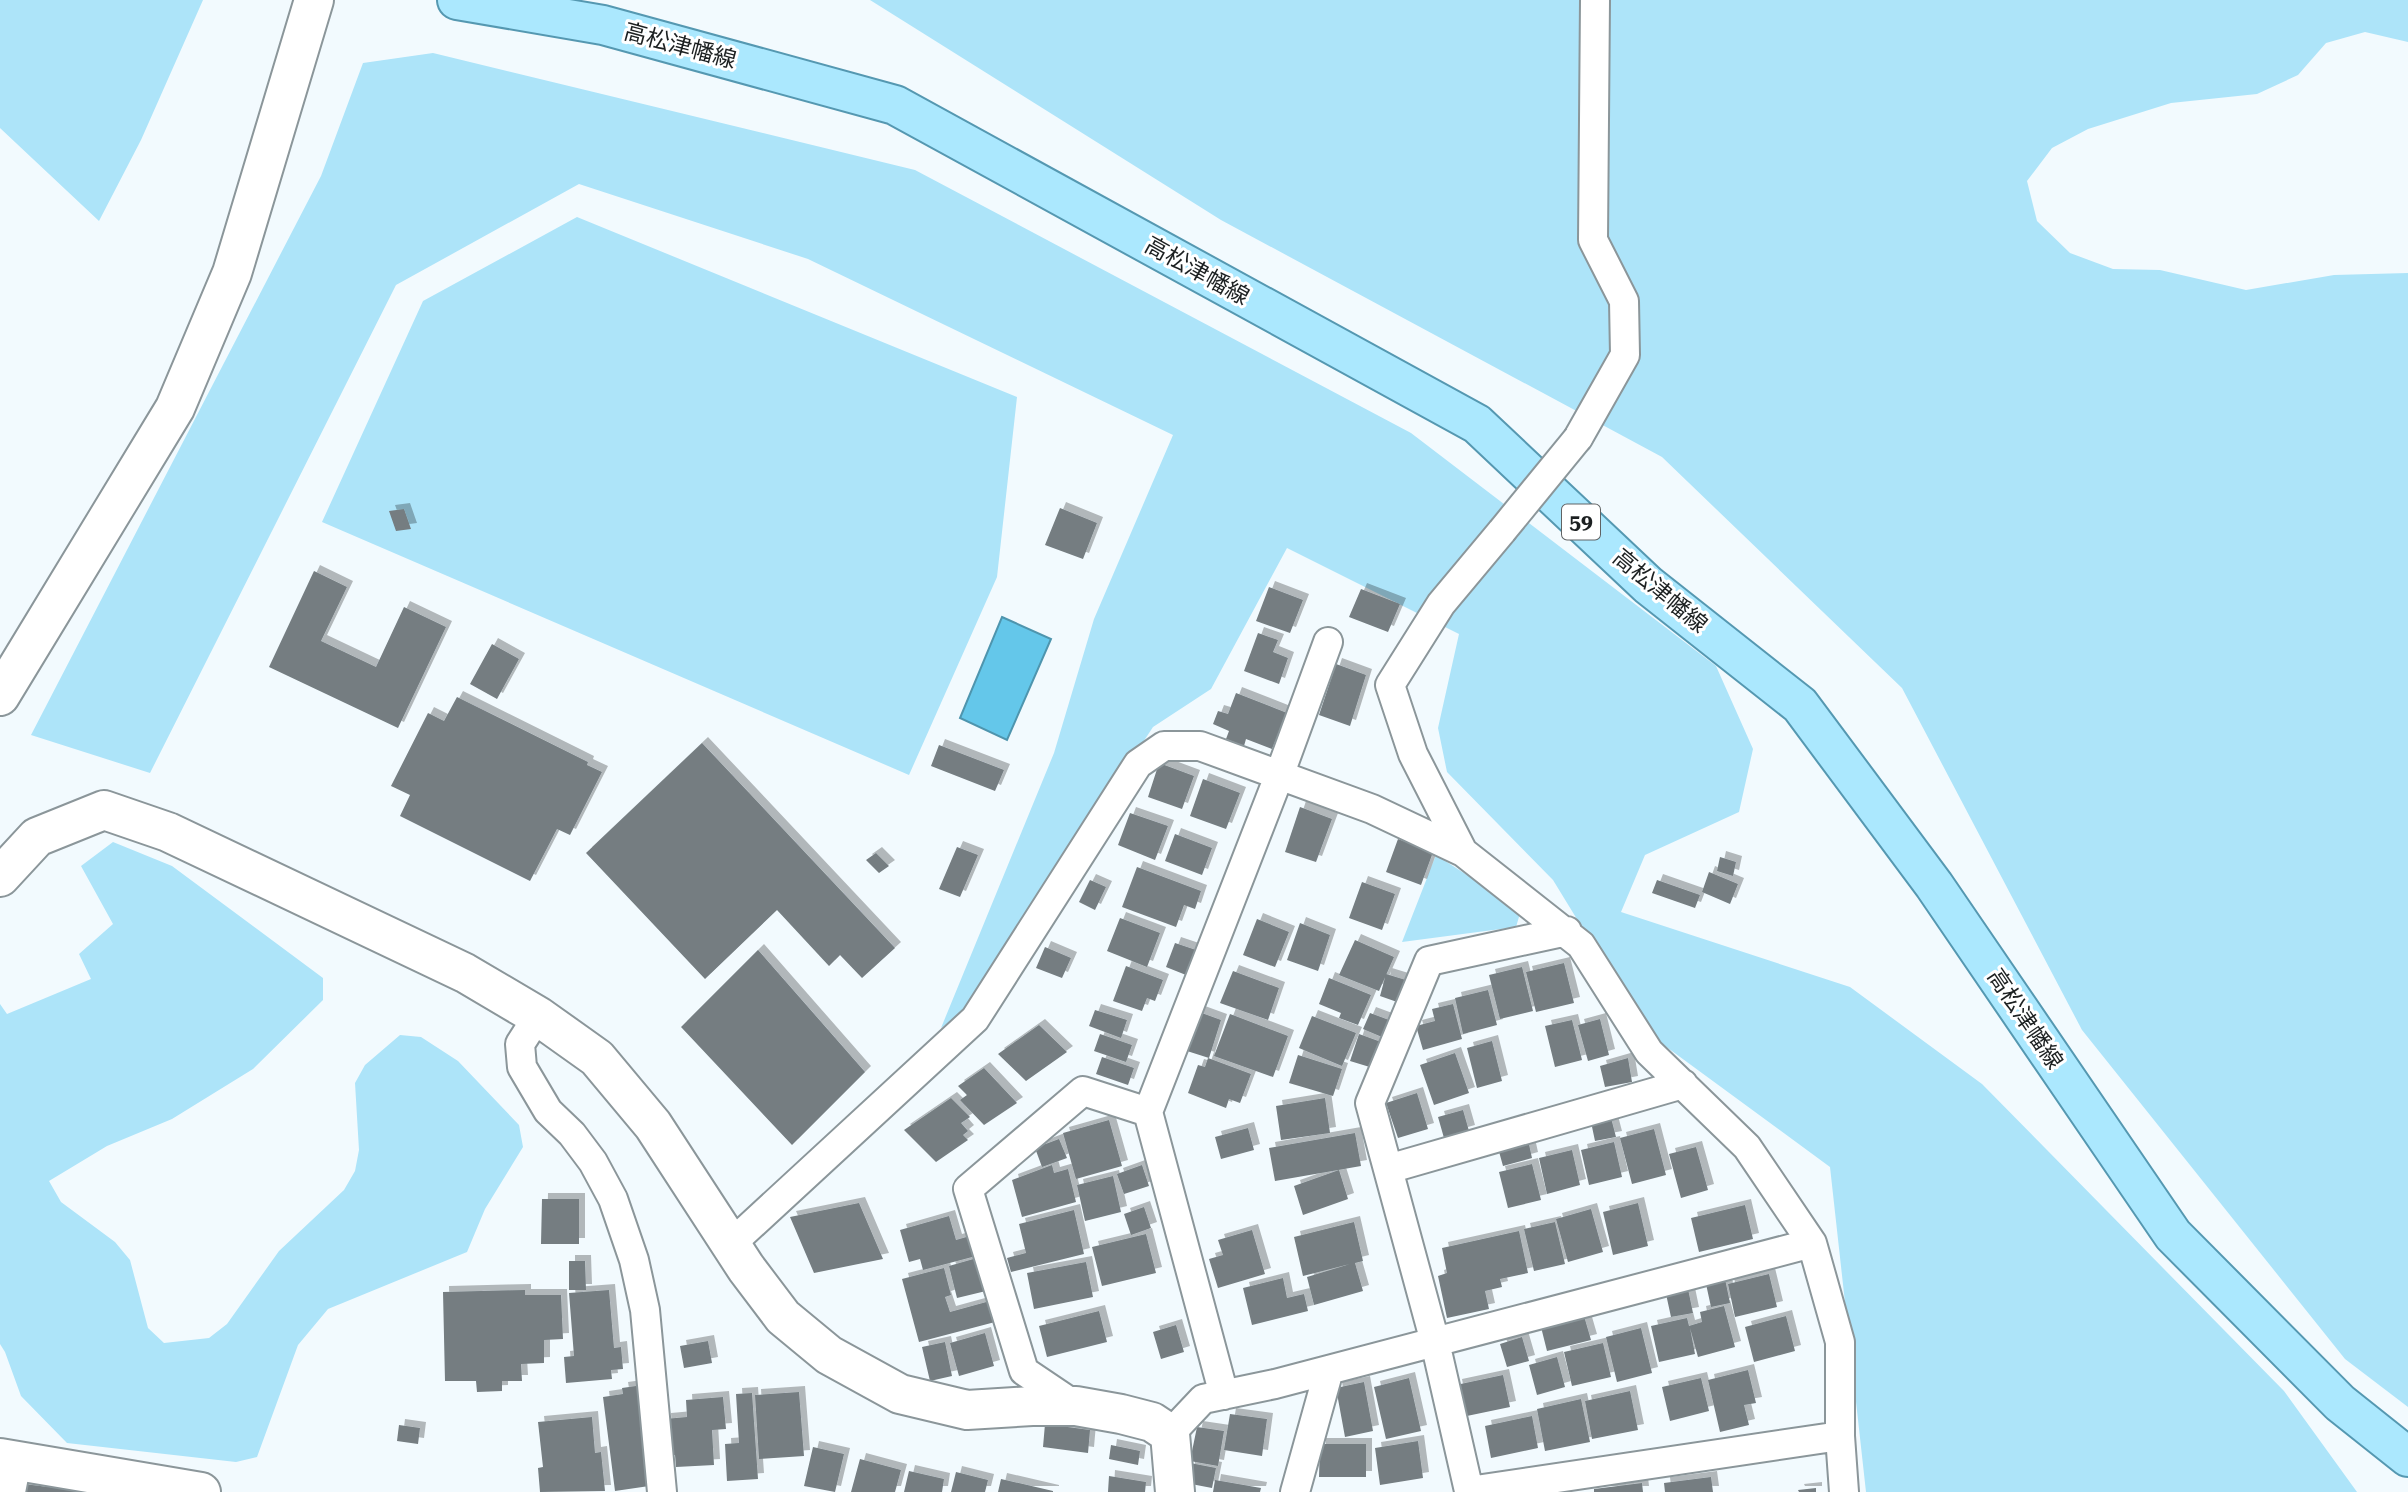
<svg xmlns="http://www.w3.org/2000/svg" width="2408" height="1492" viewBox="0 0 2408 1492" font-family="'Roboto Serif','Noto Sans JP',serif">
  <style>
    .green { fill: #ade4f9 }
    .water { fill: #64c7ea; stroke: #4e95ae; stroke-width: 2 }
    .building { fill: #747d81; filter: url(#shadow) }
    .lines { fill: none; stroke-linecap: round; stroke-linejoin: round }
    .street-casing { stroke: #8b969a; stroke-width: 32 }
    .secondary-casing { stroke: #8b969a; stroke-width: 42 }
    .primary-casing { stroke: #5598b1; stroke-width: 42 }
    .street { stroke: #fff; stroke-width: 28 }
    .secondary { stroke: #fff; stroke-width: 38 }
    .primary { stroke: #abe8fe; stroke-width: 38 }
    .street-bridge-casing { stroke: #8b969a; stroke-width: 32; stroke-linecap: butt }
    .street-bridge { stroke: #fff; stroke-width: 28 }
    .labels { text-anchor: middle; dominant-baseline: central; stroke-width: 6; stroke-linejoin: round; paint-order: stroke }
    .shield { fill: #fff; stroke: #606364; stroke-width: 2 }
    .shield-label { font-size: 21px; font-weight: bold; fill: #1c2021 }
    .street-label { font-size: 23px; fill: #1c2021; stroke: #fff }
  </style>
  <defs>
    <filter id="shadow"><feDropShadow dx="6" dy="-6" stdDeviation="0" flood-color="#0004"/></filter>
  </defs>
  <rect width="100%" height="100%" fill="#f2fafe"/>
  <path class="green" d="M0 0H203L141 140 99 221 0 128Z
    M870 0H2408V42L2365 32 2326 43 2298 75 2257 94 2171 103 2088 129 2052 148 2027 181 2037 221 2070 253 2113 269 2160 270 2246 290 2334 275 2408 273V1407L2345 1359 2082 1030 1902 688 1662 457 1221 220Z
    M433 53 915 170 1411 433 1716 666 1753 749 1739 812 1645 855 1621 912 1850 987 1982 1084 2284 1391 2357 1492H1866L1830 1167 1646 1032 1553 880 1447 772 1438 728 1459 634 1287 548 1211 689 1153 727 968 1009 941 1028 1054 753 1094 619 1173 435 808 259 579 184 396 285 150 773 31 735 321 176 363 63Z
    M577 217 1017 397 997 577 909 775 322 522 423 301Z
    M113 842 172 866 323 978V1000L253 1069 172 1119 107 1146 49 1181 61 1202 115 1242 130 1260 148 1328 164 1343 209 1338 227 1324 279 1251 344 1190 355 1171 359 1150 355 1083 365 1065 400 1035 421 1037 458 1061 519 1125 523 1147 485 1209 467 1252 328 1309 298 1345 257 1457 236 1462 67 1443 21 1396 5 1352 0 1344V1004L7 1014 91 979 79 954 113 924 81 866Z
    M1436 855 1521 910 1516 927 1402 942Z"/>
  <path class="water" d="M1002 617 1051 639 1007 740 960 718Z"/>
  <path class="building" d="M1060 508 1097 523 1083 559 1045 545Z
    M404 509 411 529 396 531 389 511Z
    M314 571 347 587 321 641 376 667 404 607 446 627 398 728 269 667Z
    M1269 587 1303 600 1290 633 1256 621Z
    M1361 589 1400 604 1388 632 1349 617Z
    M1258 633 1278 640 1273 652 1288 658 1279 684 1244 671Z
    M492 644 519 659 497 699 470 684Z
    M1336 664 1366 675 1350 726 1319 715Z
    M1236 693 1287 713 1272 749 1246 739 1244 746 1226 739 1229 731 1213 724 1218 711 1228 714Z
    M457 697 588 762 587 765 602 772 570 835 557 829 530 881 400 816 410 795 391 786 428 713 444 721Z
    M702 743 895 948 862 978 840 955 829 966 777 910 705 979 586 853Z
    M939 745 1004 770 995 791 931 766Z
    M1159 763 1194 776 1182 809 1148 797Z
    M1203 779 1240 793 1226 829 1190 816Z
    M1300 807 1332 819 1316 862 1285 852Z
    M1130 813 1168 826 1155 860 1118 845Z
    M1175 834 1212 848 1202 875 1165 861Z
    M1398 839 1433 852 1421 885 1386 872Z
    M957 847 978 855 960 897 939 889Z
    M876 853 889 866 879 873 866 860Z
    M1720 857 1736 862 1733 876 1717 871Z
    M1137 867 1201 891 1195 909 1184 905 1176 927 1122 907Z
    M1709 872 1738 884 1730 904 1702 892Z
    M1090 880 1106 887 1095 910 1079 902Z
    M1657 880 1700 895 1695 908 1652 893Z
    M1362 882 1395 894 1382 930 1349 918Z
    M1120 918 1160 933 1147 967 1107 951Z
    M1257 919 1289 932 1275 967 1243 955Z
    M1300 923 1330 935 1318 971 1287 960Z
    M1355 940 1394 957 1379 991 1339 975Z
    M1175 943 1196 950 1186 975 1166 967Z
    M1045 947 1071 958 1062 978 1036 968Z
    M758 950 865 1072 792 1145 681 1027Z
    M1564 963 1574 1003 1536 1012 1526 972Z
    M1126 966 1163 980 1155 1001 1147 998 1142 1011 1113 1001Z
    M1522 967 1533 1011 1500 1019 1489 975Z
    M1233 971 1279 988 1268 1020 1220 1003Z
    M1386 974 1409 981 1400 1003 1380 996Z
    M1329 978 1371 995 1358 1025 1339 1018 1341 1013 1319 1004Z
    M1488 990 1497 1025 1463 1034 1455 998Z
    M1453 1004 1462 1039 1423 1050 1416 1026 1435 1021 1432 1009Z
    M1095 1010 1127 1020 1121 1038 1089 1026Z
    M1199 1012 1221 1020 1209 1058 1187 1051Z
    M1370 1013 1389 1020 1382 1037 1363 1029Z
    M1230 1014 1288 1036 1273 1077 1214 1056Z
    M1312 1016 1356 1033 1342 1066 1299 1048Z
    M1600 1019 1609 1055 1588 1061 1578 1025Z
    M1572 1020 1582 1060 1555 1067 1545 1026Z
    M1039 1025 1067 1052 1026 1081 998 1054Z
    M1100 1034 1132 1045 1126 1062 1094 1051Z
    M1359 1034 1381 1042 1373 1068 1350 1061Z
    M1492 1041 1502 1081 1477 1088 1467 1048Z
    M1455 1053 1469 1093 1434 1105 1420 1065Z
    M1298 1055 1342 1069 1333 1096 1289 1083Z
    M1102 1057 1134 1068 1128 1085 1096 1074Z
    M1208 1058 1251 1074 1240 1103 1229 1099 1226 1108 1188 1093 1198 1065 1205 1067Z
    M1628 1058 1632 1082 1605 1087 1600 1066Z
    M984 1068 1017 1103 984 1125 960 1100 967 1095 958 1086Z
    M1417 1093 1428 1129 1398 1138 1386 1103Z
    M951 1098 970 1117 961 1123 968 1131 963 1135 968 1140 936 1162 904 1130Z
    M1325 1098 1330 1133 1281 1140 1276 1106Z
    M1463 1110 1469 1131 1444 1138 1438 1117Z
    M1611 1118 1616 1137 1595 1141 1591 1122Z
    M1109 1120 1122 1166 1076 1179 1063 1133Z
    M1248 1128 1254 1150 1221 1159 1215 1137Z
    M1654 1129 1666 1175 1632 1184 1620 1138Z
    M1355 1133 1361 1166 1275 1181 1269 1148Z
    M1059 1139 1067 1158 1042 1167 1035 1148Z
    M1528 1140 1532 1158 1503 1166 1498 1148Z
    M1614 1142 1622 1177 1589 1185 1581 1150Z
    M1696 1147 1708 1190 1681 1198 1669 1154Z
    M1572 1150 1580 1185 1547 1194 1539 1158Z
    M1532 1164 1541 1200 1508 1208 1499 1172Z
    M1052 1165 1054 1173 1068 1169 1076 1202 1022 1217 1012 1180Z
    M1142 1165 1149 1186 1124 1194 1117 1174Z
    M1339 1170 1348 1199 1303 1215 1294 1186Z
    M1113 1176 1121 1212 1085 1221 1077 1185Z
    M542 1199H579V1244H541Z
    M859 1203 883 1259 814 1273 790 1217Z
    M1638 1203 1648 1246 1613 1255 1603 1212Z
    M1745 1205 1753 1239 1699 1252 1691 1218Z
    M1144 1207 1151 1228 1131 1235 1124 1214Z
    M1591 1209 1603 1252 1568 1262 1556 1219Z
    M1074 1210 1084 1254 1011 1272 1007 1258 1026 1253 1019 1224Z
    M949 1216 956 1240 970 1236 976 1256 923 1270 920 1259 909 1262 900 1230Z
    M1354 1222 1363 1261 1355 1263 1363 1291 1314 1305 1307 1277 1350 1264 1303 1276 1294 1237Z
    M1555 1222 1565 1264 1534 1271 1524 1229Z
    M1252 1230 1265 1274 1218 1288 1209 1259 1223 1255 1218 1240Z
    M1519 1231 1528 1273 1500 1279 1502 1287 1485 1291 1489 1309 1447 1318 1438 1276 1447 1273 1442 1248Z
    M1146 1234 1156 1273 1102 1286 1092 1247Z
    M977 1258 986 1291 957 1298 949 1266Z
    M569 1261H585L586 1290H569Z
    M1086 1262 1093 1297 1034 1309 1027 1273Z
    M944 1268 951 1295 945 1297 950 1312 990 1301 995 1322 919 1342 902 1279Z
    M1769 1274 1777 1307 1735 1317 1728 1284Z
    M1283 1278 1287 1298 1304 1294 1308 1311 1252 1325 1243 1288Z
    M1725 1279 1730 1303 1711 1307 1706 1284Z
    M1688 1289 1693 1313 1671 1317 1666 1294Z
    M525 1290V1295H561L563 1339 544 1340V1363L521 1364 522 1381H502V1391L477 1392 476 1381H445L443 1292Z
    M609 1290 614 1348 621 1347 623 1369 611 1370 612 1379 566 1383 564 1357 574 1356 569 1293Z
    M1724 1306 1735 1347 1698 1357 1690 1328 1695 1354 1659 1362 1651 1326 1687 1318 1689 1326 1702 1322 1700 1312Z
    M1099 1311 1107 1342 1047 1357 1039 1326Z
    M1584 1316 1591 1340 1547 1351 1541 1327Z
    M1786 1316 1795 1351 1754 1362 1745 1327Z
    M1176 1325 1184 1352 1161 1359 1153 1332Z
    M1641 1328 1652 1373 1617 1382 1606 1337Z
    M985 1333 994 1366 959 1376 950 1343Z
    M1522 1337 1529 1361 1507 1367 1500 1344Z
    M708 1341 712 1363 684 1368 680 1346Z
    M945 1342 952 1376 930 1381 922 1347Z
    M1603 1343 1611 1377 1572 1386 1564 1352Z
    M1557 1357 1565 1387 1537 1395 1529 1365Z
    M1748 1370 1756 1403 1744 1405 1749 1425 1720 1432 1708 1380Z
    M1503 1375 1510 1407 1462 1417 1456 1385Z
    M1409 1378 1421 1431 1386 1439 1374 1387Z
    M1701 1378 1709 1411 1670 1421 1662 1387Z
    M1364 1382 1373 1431 1345 1437 1336 1388Z
    M643 1385 656 1485 615 1491 603 1397 623 1394 622 1388Z
    M1630 1391 1638 1430 1592 1439 1585 1401Z
    M799 1392 804 1456 759 1459 755 1395Z
    M752 1393 758 1479 727 1481 725 1444 739 1443 736 1394Z
    M723 1397 726 1429 712 1430 714 1465 676 1467 675 1455 667 1456 665 1419 687 1417 686 1400Z
    M1581 1399 1590 1442 1545 1451 1537 1409Z
    M1230 1414 1267 1419 1262 1456 1224 1450Z
    M1532 1416 1538 1448 1491 1458 1485 1426Z
    M592 1417 595 1453 601 1452 605 1491 540 1492 538 1468 543 1467 538 1422Z
    M1045 1424 1090 1430 1088 1453 1043 1447Z
    M399 1425 420 1428 418 1444 397 1441Z
    M1197 1427 1224 1431 1218 1466 1190 1461Z
    M1418 1441 1423 1478 1380 1485 1375 1448Z
    M1320 1444H1366V1477H1319Z
    M1111 1445 1140 1451 1138 1465 1109 1459Z
    M813 1447 844 1454 835 1492 804 1486Z
    M860 1459 901 1470 895 1492H851Z
    M1190 1463 1216 1468 1212 1488 1186 1483Z
    M909 1471 944 1479 942 1492H904Z
    M956 1472 988 1480 985 1492H951Z
    M1109 1476 1146 1482 1145 1492H1108Z
    M1711 1477 1713 1492H1665L1664 1483Z
    M1001 1479 1053 1491V1492H998Z
    M1215 1480 1261 1488 1260 1492H1213Z
    M1642 1483 1643 1492H1594V1489Z
    M23 1484 76 1490V1492H22Z
    M1816 1488V1492H1799L1798 1490Z"/>
  <g class="lines">
    <defs>
      <path id="street" d="M1578 438 1625 355 1624 301 1593 240 1595 0
        M1502 531 1441 604 1390 685 1413 754 1463 852 1581 945 1649 1052 1747 1147 1812 1243 1840 1342V1436L1844 1492
        M1567 931 1429 961 1370 1103 1435 1342 1469 1491 1840 1436
        M538 1016 520 1044 522 1067 548 1111 572 1134 593 1162 613 1199 634 1260 645 1310 662 1492
        M1148 1112 1224 1395
        M1388 1169 1683 1084
        M731 1244 975 1019 1138 764 1164 746H1200L1372 809 1463 852
        M1076 1406 1024 1371 968 1189 1083 1091 1148 1112 1279 776 1328 642
        M1170 1434 1203 1399 1275 1384 1812 1243
        M11 1492 17 1461
        M1295 1492 1329 1370"/>
      <path id="secondary" d="M0 696 175 408 232 273 314 0
        M0 877 37 837 104 810 168 832 465 973 538 1016 597 1058 653 1125 746 1268 783 1317 829 1355 900 1394 967 1410 1032 1406H1076L1121 1414 1152 1422 1170 1434 1175 1492
        M0 1458 201 1492"/>
      <path id="primary" d="M457 0 603 25 895 105 1477 424 1648 585 1800 705 1934 885 2173 1235 2340 1403 2408 1457"/>
    </defs>
    <use href="#street" class="street-casing"/>
    <use href="#secondary" class="secondary-casing"/>
    <use href="#primary" class="primary-casing"/>
    <use href="#street" class="street"/>
    <use href="#secondary" class="secondary"/>
    <use href="#primary" class="primary"/>
    <defs>
      <path id="street-bridge" d="M1502 531 1578 438"/>
    </defs>
    <use href="#street-bridge" class="street-bridge-casing"/>
    <use href="#street-bridge" class="street-bridge"/>
  </g>
  <g class="labels">
    <rect class="shield" x="1562" y="504.5" width="38" height="35" rx="5"/>
    <g class="shield-label">
      <text x="1581" y="522">59</text>
    </g>
    <g class="street-label">
      <text transform="translate(680 46) rotate(15)">高松津幡線</text>
      <text transform="translate(1197 271) rotate(29)">高松津幡線</text>
      <text transform="translate(1660 591) rotate(40)">高松津幡線</text>
      <text transform="translate(2025 1019) rotate(56)">高松津幡線</text>
    </g>
  </g>
</svg>
